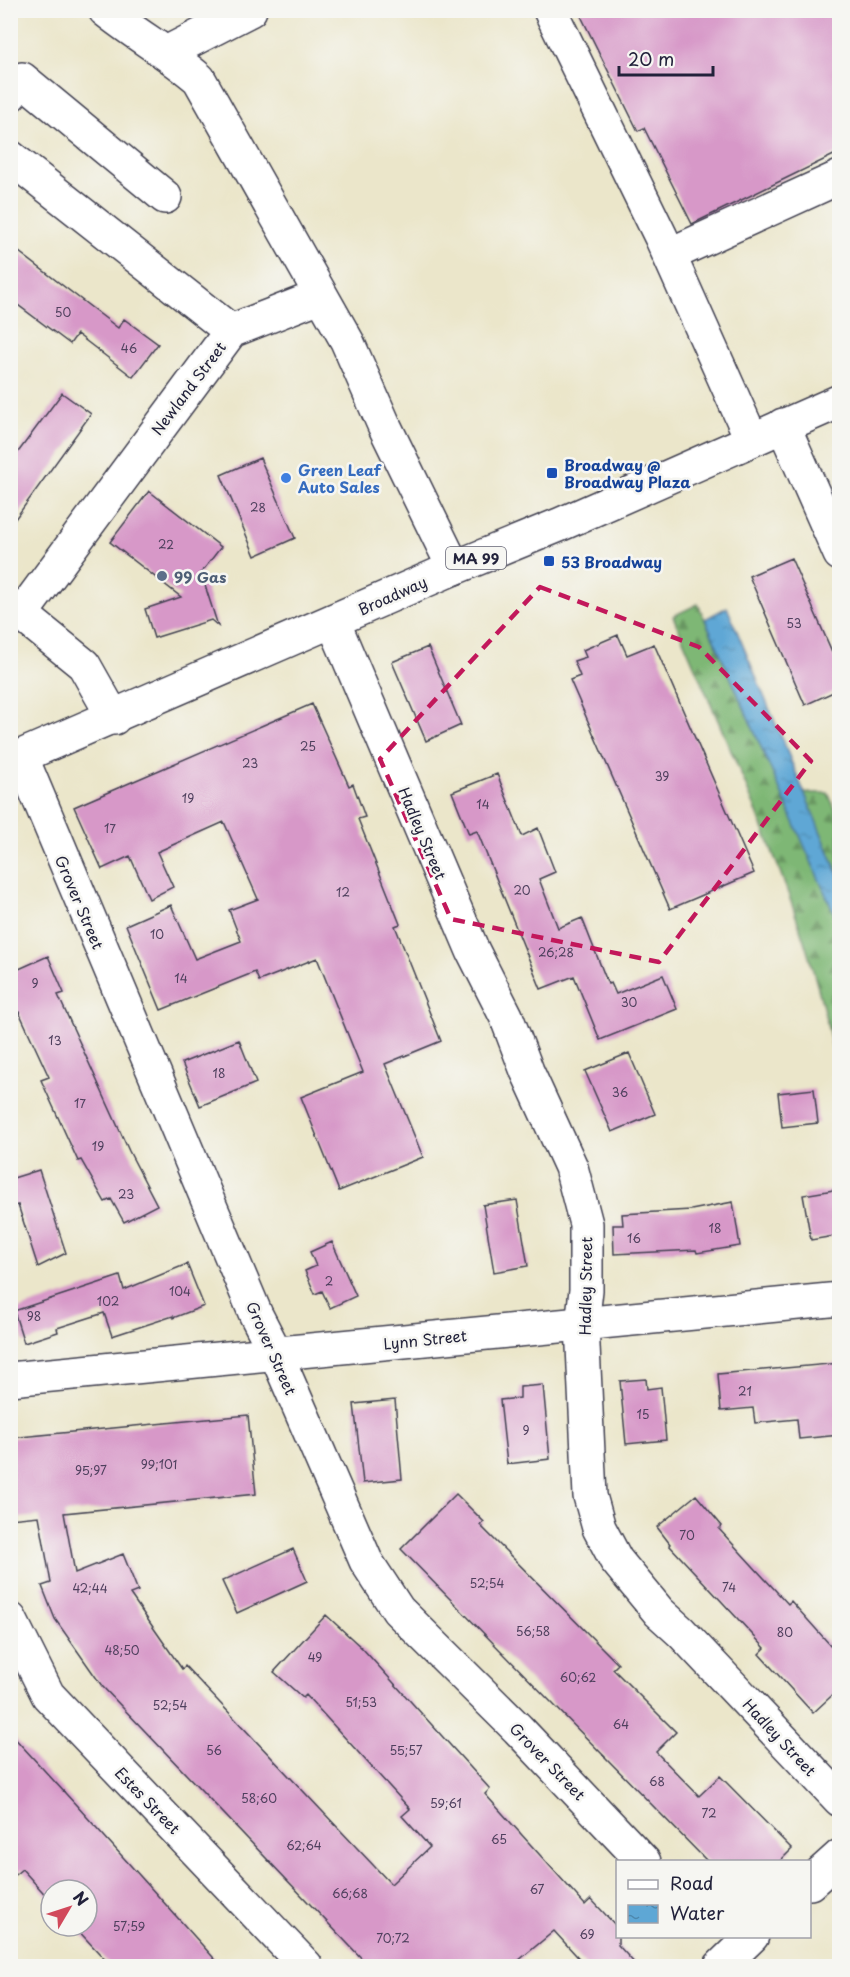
<svg xmlns="http://www.w3.org/2000/svg" width="850" height="1977" viewBox="0 0 850 1977" font-family="'Playpen Sans',sans-serif">
  <style>
    .forest { fill: url(#forest-firs); stroke: #506c58; stroke-width: 1.5 }
    .water { fill: url(#water-ripples); stroke: #406488; stroke-width: 1.5 }
    .building { fill: #d798c8 }
    .lines { fill: none; stroke-linecap: round; stroke-linejoin: round }
    .minor-casing { stroke: #403f50; stroke-width: 36 }
    .major-casing { stroke: #403f50; stroke-width: 36 }
    .minor { stroke: #fff; stroke-width: 33 }
    .major { stroke: #fff; stroke-width: 33 }
    .marked { fill: none; stroke: #c2185b; stroke-width: 4.5; stroke-dasharray: 12 8; stroke-linejoin: round }
    .transit-dot { fill: #1a4fb4; stroke: #f6f6f2; stroke-width: 2 }
    .shop-dot { fill: #3f7fe0; stroke: #f6f6f2; stroke-width: 2 }
    .service-dot { fill: #5c6f8a; stroke: #f6f6f2; stroke-width: 2 }
    .labels { text-anchor: middle; dominant-baseline: central; stroke-width: 5; stroke-linejoin: round; paint-order: stroke }
    .number-label { font-size: 12px; fill: #4f405e }
    .shield { fill: #f6f6f2; stroke: #626272; stroke-width: 1.5 }
    .shield-label { font-size: 14px; font-weight: bold; fill: #22223b }
    .street-label { font-size: 15px; fill: #22223b; stroke: #f6f6f2 }
    .transit-label { font-size: 15px; font-weight: bold; fill: #164399; stroke: #f6f6f2; text-anchor: start }
    .shop-label { font-size: 15px; font-weight: bold; fill: #366cbe; stroke: #f6f6f2; text-anchor: start }
    .service-label { font-size: 15px; font-weight: bold; fill: #4e5e75; stroke: #f6f6f2; text-anchor: start }
  </style>
  <defs>
    <pattern id="forest-firs" width="22" height="20" patternUnits="userSpaceOnUse" patternTransform="scale(1.5)"><rect width="22" height="20" fill="#7eb775"/><path d="M5 1l3.5 6h-7zM16 11l3.5 6h-7z" fill="#679461"/></pattern>
    <pattern id="water-ripples" width="26" height="14" patternUnits="userSpaceOnUse" patternTransform="scale(1.5)"><rect width="26" height="14" fill="#5ea7d5"/><path d="M2 4q2-2 4 0t4 0M15 11q2-2 4 0t4 0" fill="none" stroke="#4d88ae"/></pattern>
  </defs>
  <rect width="100%" height="100%" fill="#f6f6f2"/>
  <filter id="ink" filterUnits="userSpaceOnUse"><feTurbulence type="fractalNoise" baseFrequency=".0167" numOctaves="2"/><feDisplacementMap in="SourceGraphic" scale="12" xChannelSelector="R" yChannelSelector="G"/><feConvolveMatrix kernelMatrix="1 2 1 2 8 2 1 2 1" color-interpolation-filters="sRGB"/></filter>
  <filter id="wash" filterUnits="userSpaceOnUse"><feTurbulence type="fractalNoise" baseFrequency=".008" numOctaves="4" result="noise"/><feDisplacementMap in="SourceGraphic" scale="24" xChannelSelector="R" yChannelSelector="G"/><feGaussianBlur stdDeviation="1.35" result="paint"/><feColorMatrix in="noise" values="0 0 0 0 0 0 0 0 0 0 0 0 0 0 0 0 0 1.4 0 .05"/><feComposite in="paint" operator="in"/></filter>
  <g filter="url(#wash)">
    <rect width="100%" height="100%" fill="#ebe6ca"/>
    <path class="forest" d="M698 604 780 787 804 793H828L839 818V1083C812 919 737 768 673 616Z"/>
    <path class="water" d="M727 607 839 876V925L705 619Z"/>
    <g id="blocks">
      <path class="building" d="M578 10H840V152L692 224 644 128 638 131Z
        M10 245 118 328 124 319 158 344 133 377 77 334 70 344 10 299Z
        M62 393 91 414 10 526V463Z
        M260 458 295 538 255 556 221 475Z
        M149 491 221 547 201 573 218 626 211 620 154 638 145 609 181 597 110 542Z
        M791 558 840 670V689L805 705 749 576Z
        M618 635 627 655 654 644 754 873 670 909 570 680 580 676 574 661 586 657 583 650Z
        M428 647 461 725 426 741 392 662Z
        M312 704 349 786 353 784 365 817 358 819 400 924 395 926 441 1041 385 1064 423 1157 339 1191 301 1097 363 1072 317 958 259 981 255 972 161 1010 126 925 171 905 195 959 241 941 229 910 258 899 224 822 157 852 173 887 149 899 130 856 102 869 74 807Z
        M497 774 522 836 538 828 555 872 539 879 558 928 582 918 608 984 611 983 616 994 663 975 677 1009 600 1040 574 976 541 989 477 831 469 834 452 792Z
        M48 956 64 993 58 995 129 1151 157 1205 124 1222 111 1199 105 1202 81 1160 78 1161 41 1080 49 1077 19 1012 10 1016V973Z
        M239 1040 256 1083 200 1106 182 1063Z
        M629 1053 655 1114 612 1132 585 1071Z
        M814 1089 818 1123 782 1127 778 1093Z
        M39 1170 66 1253 38 1267 18 1205 10 1207V1179Z
        M840 1189V1235L811 1240 803 1195Z
        M517 1200 528 1266 494 1272 483 1205Z
        M733 1202 740 1246 697 1253 696 1250 614 1254 613 1225H623L622 1214 691 1210Z
        M332 1242 356 1296 330 1308 322 1291 315 1294 305 1271 316 1266 310 1252Z
        M187 1264 204 1306 173 1318V1316L112 1336 104 1313 57 1328 58 1332 24 1343 14 1311 120 1276 124 1290Z
        M840 1363V1435L799 1439 797 1419 755 1423 753 1408 721 1411 718 1374Z
        M646 1379 647 1389 661 1387 666 1440 626 1444 620 1381Z
        M543 1385 550 1459 507 1464 500 1400 520 1398V1387Z
        M395 1400 402 1479 363 1483 354 1404Z
        M248 1415 256 1494 64 1513 75 1573 123 1554 138 1591 130 1594 182 1669 185 1666 391 1884 430 1847 402 1816 410 1809 306 1695 303 1698 274 1672 326 1615 363 1649 490 1789 485 1794 585 1905 591 1899 618 1928V1945L637 1966H586L554 1931 512 1966H369L102 1686 55 1619 42 1586 51 1583 39 1516 10 1519V1438Z
        M456 1494 484 1522 480 1525 618 1664 613 1669 676 1732 656 1752 699 1796 720 1776 792 1849 779 1862H708L401 1549Z
        M696 1495 722 1526 719 1529 788 1604 791 1601 840 1656V1688L813 1713 759 1654 765 1648 669 1545 670 1544 657 1527Z
        M293 1549 307 1581 237 1613 222 1581Z
        M10 1733 77 1806 221 1966H111L74 1926H87V1890H51V1901L22 1869 10 1879Z"/>
    </g>
  </g>
  <g filter="url(#ink)">
    <use href="#blocks" fill-opacity="0" stroke="#403f50" stroke-width="1.5"/>
    <g class="lines">
      <defs>
        <path id="minor" d="M105 10C136 35 169 53 199 79L347 341 384 425 454 568
          M550 10 661 237 751 438
          M168 52 250 10
          M10 95 22 79 165 197
          M10 157 231 331 22 613
          M669 255 840 177
          M231 331 320 296
          M783 425 840 554
          M10 605 84 665 114 718
          M333 621 473 951 506 1016 527 1071 571 1167 586 1224V1290L582 1325 590 1496 599 1528 616 1560 659 1612 681 1632 840 1800
          M21 756 256 1315 276 1354 366 1561 398 1610 518 1729 644 1862
          M10 1619 48 1695 306 1966
          M810 1883 840 1856
          M721 1966 752 1936"/>
        <path id="major" d="M10 761 454 568 559 525 840 401
          M10 1379 840 1299"/>
      </defs>
      <use href="#minor" class="minor-casing"/>
      <use href="#major" class="major-casing"/>
      <use href="#minor" class="minor"/>
      <use href="#major" class="major"/>
    </g>
  </g>
  <path class="marked" d="M540 587 699 647 811 761 659 962 451 919 380 759Z"/>
  <g class="transit-dot">
    <rect x="546" y="467" width="12" height="12" rx="3"/>
    <rect x="543" y="555" width="12" height="12" rx="3"/>
  </g>
  <circle class="shop-dot" cx="286" cy="478" r="6"/>
  <circle class="service-dot" cx="162" cy="576" r="6"/>
  <g class="labels">
    <g class="number-label">
      <text x="63" y="312">50</text>
      <text x="129" y="348">46</text>
      <text x="258" y="507">28</text>
      <text x="166" y="544">22</text>
      <text x="794" y="623">53</text>
      <text x="308" y="746">25</text>
      <text x="250" y="763">23</text>
      <text x="662" y="776">39</text>
      <text x="188" y="798">19</text>
      <text x="483" y="804">14</text>
      <text x="110" y="828">17</text>
      <text x="522" y="890">20</text>
      <text x="343" y="892">12</text>
      <text x="157" y="934">10</text>
      <text x="556" y="952">26;28</text>
      <text x="181" y="978">14</text>
      <text x="35" y="983">9</text>
      <text x="629" y="1002">30</text>
      <text x="55" y="1040">13</text>
      <text x="219" y="1073">18</text>
      <text x="620" y="1092">36</text>
      <text x="80" y="1103">17</text>
      <text x="98" y="1146">19</text>
      <text x="126" y="1194">23</text>
      <text x="715" y="1228">18</text>
      <text x="634" y="1238">16</text>
      <text x="329" y="1281">2</text>
      <text x="180" y="1291">104</text>
      <text x="108" y="1301">102</text>
      <text x="34" y="1316">98</text>
      <text x="745" y="1391">21</text>
      <text x="643" y="1414">15</text>
      <text x="526" y="1430">9</text>
      <text x="159" y="1464">99;101</text>
      <text x="91" y="1470">95;97</text>
      <text x="687" y="1535">70</text>
      <text x="487" y="1583">52;54</text>
      <text x="729" y="1587">74</text>
      <text x="90" y="1588">42;44</text>
      <text x="533" y="1631">56;58</text>
      <text x="785" y="1632">80</text>
      <text x="122" y="1650">48;50</text>
      <text x="315" y="1657">49</text>
      <text x="578" y="1677">60;62</text>
      <text x="361" y="1702">51;53</text>
      <text x="170" y="1705">52;54</text>
      <text x="621" y="1724">64</text>
      <text x="214" y="1750">56</text>
      <text x="406" y="1750">55;57</text>
      <text x="657" y="1781">68</text>
      <text x="259" y="1798">58;60</text>
      <text x="446" y="1803">59;61</text>
      <text x="709" y="1813">72</text>
      <text x="499" y="1839">65</text>
      <text x="304" y="1845">62;64</text>
      <text x="537" y="1889">67</text>
      <text x="350" y="1893">66;68</text>
      <text x="129" y="1926">57;59</text>
      <text x="587" y="1934">69</text>
      <text x="393" y="1938">70;72</text>
    </g>
    <rect class="shield" x="446" y="547" width="60" height="22" rx="4.5"/>
    <g class="shield-label">
      <text x="476" y="558">MA 99</text>
    </g>
    <g class="street-label">
      <text transform="translate(188 388) rotate(-53)">Newland Street</text>
      <text transform="translate(392 595) rotate(-24)">Broadway</text>
      <text transform="translate(423 833) rotate(67)">Hadley Street</text>
      <text transform="translate(80 902) rotate(67)">Grover Street</text>
      <text transform="translate(585 1286) rotate(-89)">Hadley Street</text>
      <text transform="translate(425 1339) rotate(-6)">Lynn Street</text>
      <text transform="translate(272 1348) rotate(66)">Grover Street</text>
      <text transform="translate(780 1737) rotate(47)">Hadley Street</text>
      <text transform="translate(548 1761) rotate(46)">Grover Street</text>
      <text transform="translate(148 1800) rotate(46)">Estes Street</text>
    </g>
    <g class="transit-label">
      <text x="564" y="464">Broadway @<tspan x="564" dy="17">Broadway Plaza</tspan></text>
      <text x="561" y="561">53 Broadway</text>
    </g>
    <g class="shop-label">
      <text x="298" y="469">Green Leaf<tspan x="298" dy="17">Auto Sales</tspan></text>
    </g>
    <g class="service-label">
      <text x="174" y="576">99 Gas</text>
    </g>
  </g>
  <rect width="850" height="1977" fill="none" stroke="#f6f6f2" stroke-width="36"/>
  <rect x="616" y="1860" width="195" height="78" fill="#f6f6f2" stroke="#a1a1a9" stroke-width="1.5"/>
  <rect x="628" y="1880" width="30" height="9" fill="#ffffff" stroke="#a1a1a9" stroke-width="1.5"/>
  <text x="670" y="1890" font-size="18" fill="#22223b">Road</text>
  <rect x="628" y="1905" width="30" height="18" fill="url(#water-ripples)" stroke="#a1a1a9" stroke-width="1.5"/>
  <text x="670" y="1920" font-size="18" fill="#22223b">Water</text>
  <g transform="translate(69 1908) rotate(51)"><circle r="28" fill="#f6f6f2" stroke="#a1a1a9" stroke-width="1.5"/>
  <path d="M0-4.5L10 22L0 15L-10 22Z" fill="#d1495b"/>
  <text y="-9" font-size="16" font-weight="bold" text-anchor="middle" fill="#22223b">N</text>
  </g>
  <path d="M619 66v9h94v-9" fill="none" stroke="#22223b" stroke-width="3"/>
  <text x="628" y="66" font-size="18" fill="#22223b" stroke="#f6f6f2" stroke-width="4.5" paint-order="stroke">20 m</text>
</svg>
